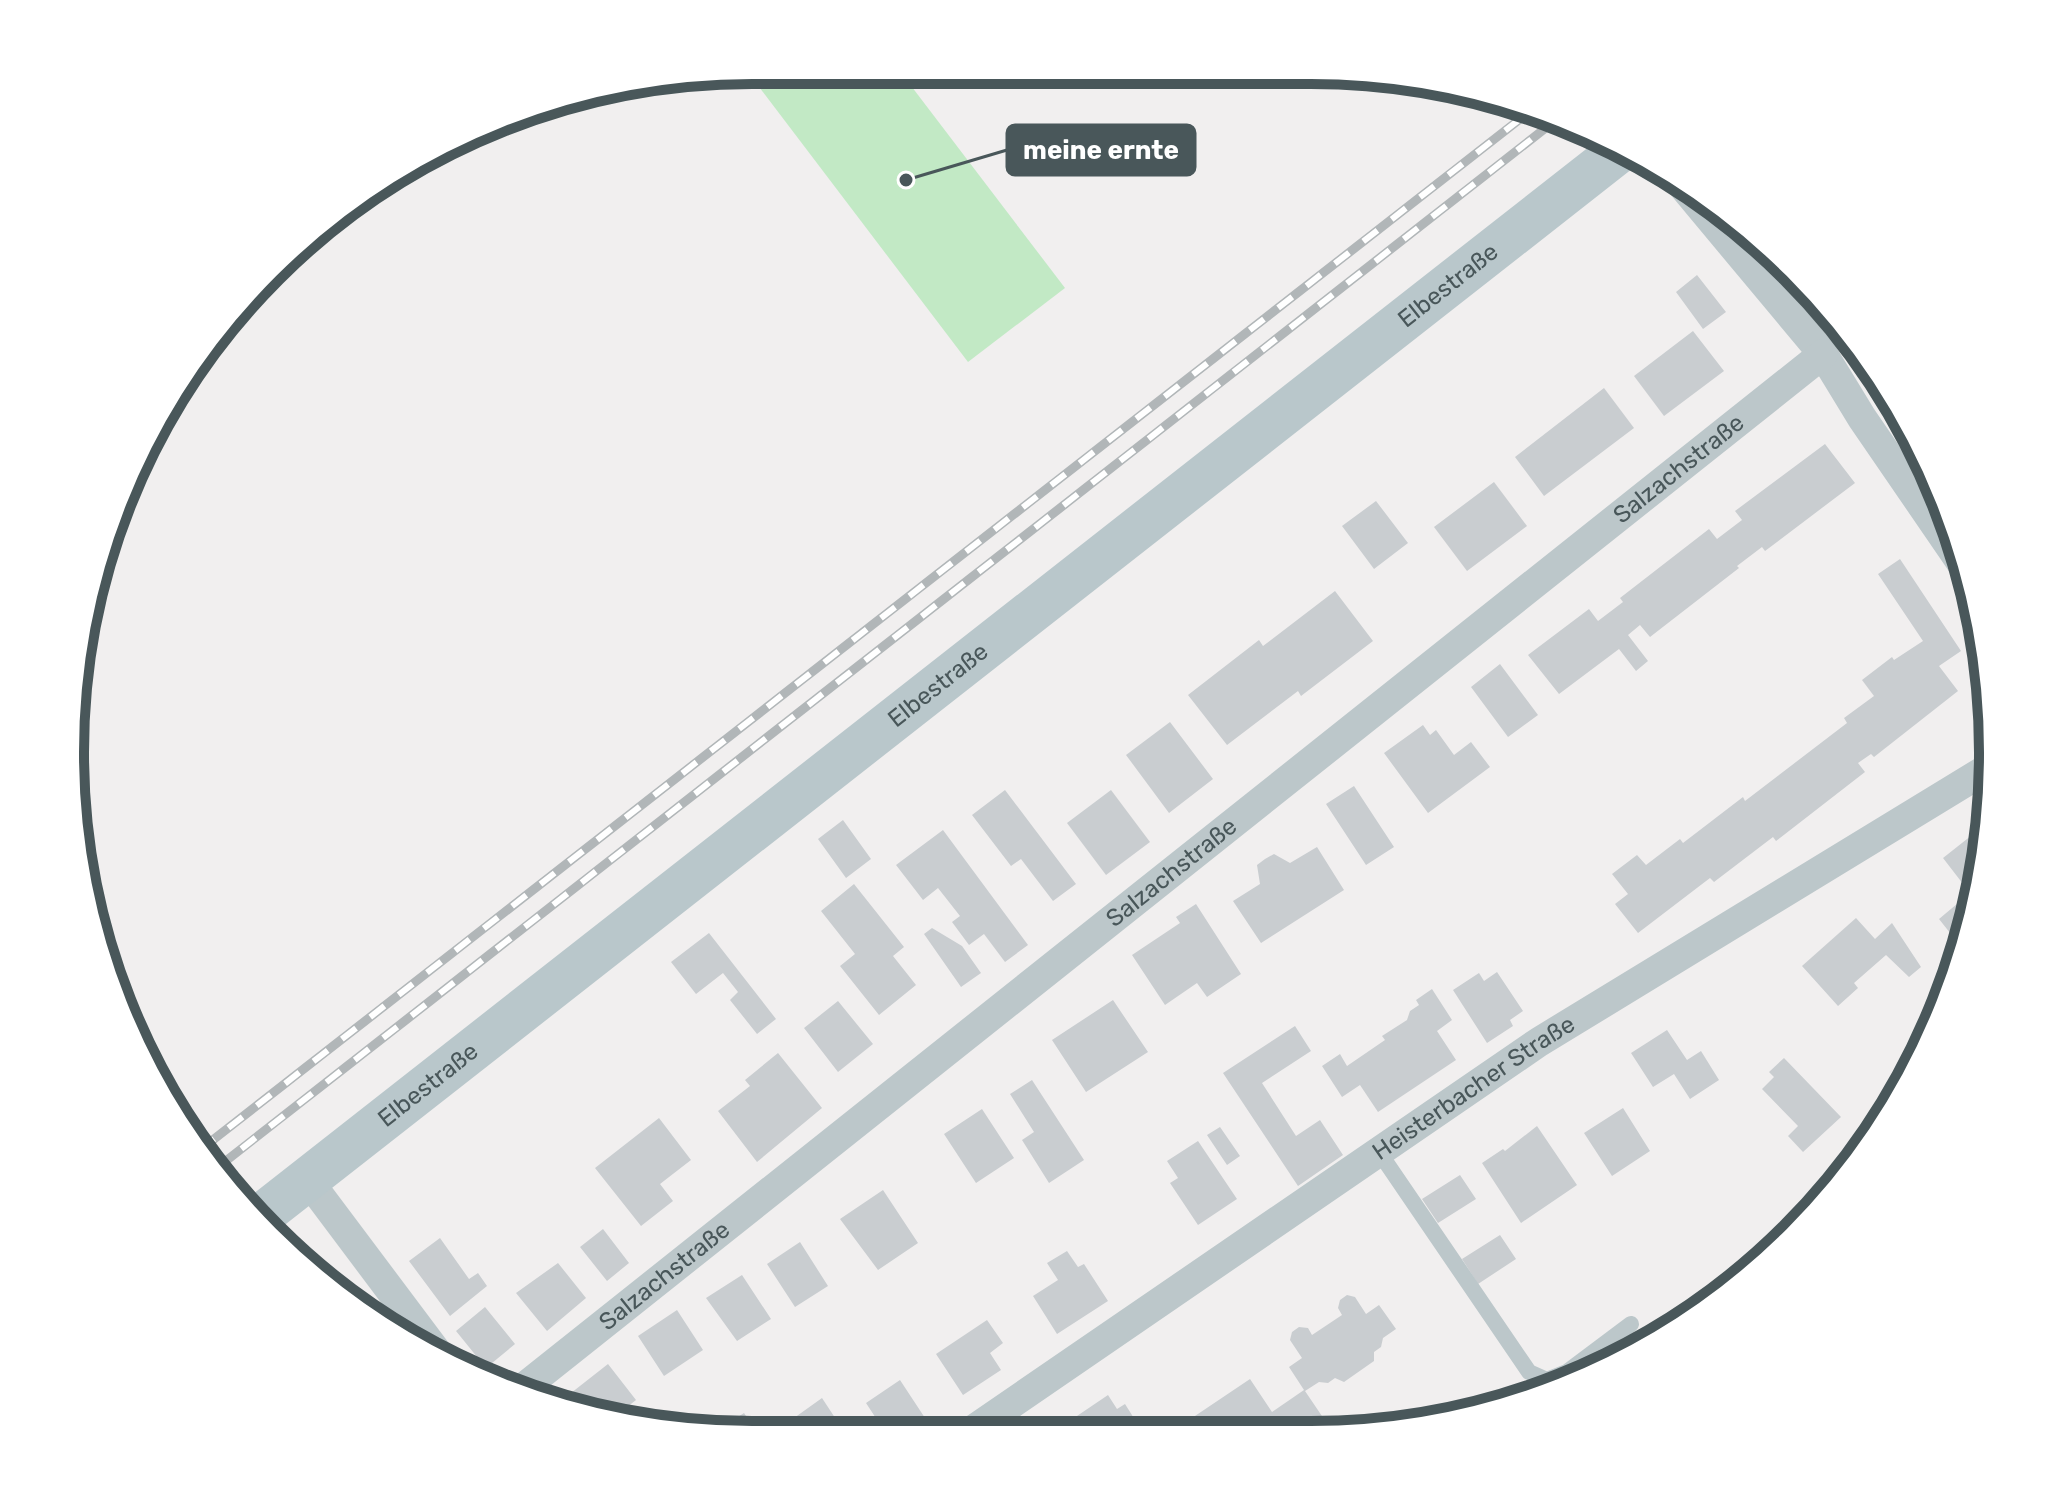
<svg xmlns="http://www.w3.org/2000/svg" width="2063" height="1505" viewBox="0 0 2063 1505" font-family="Rubik,sans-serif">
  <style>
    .green { fill: #c2e9c5 }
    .building { fill: #c9cdd0 }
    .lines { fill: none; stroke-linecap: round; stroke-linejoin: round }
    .lane { stroke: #bcc7ca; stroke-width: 16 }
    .street { stroke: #bcc7ca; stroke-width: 30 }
    .secondary { stroke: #b9c7cb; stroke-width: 44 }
    .rail-casing { stroke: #b1b6b8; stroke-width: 9 }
    .rail { stroke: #fff; stroke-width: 6; stroke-dasharray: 18; stroke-linecap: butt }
    .labels { text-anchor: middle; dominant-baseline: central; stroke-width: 6; stroke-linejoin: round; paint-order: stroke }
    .street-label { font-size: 24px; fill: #49575a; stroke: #fff }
    .rim { fill: none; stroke: #49575a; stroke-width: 10 }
    .leader { fill: none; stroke: #49575a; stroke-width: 3 }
    .callout-dot { fill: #49575a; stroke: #fff; stroke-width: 3 }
    .callout { fill: #49575a; stroke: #49575a; stroke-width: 3 }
    .callout-label { font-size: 26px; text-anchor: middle; font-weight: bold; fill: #fff }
  </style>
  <rect width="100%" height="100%" fill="#f1efef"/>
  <path class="green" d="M899 70 1065 288 968 362 747 71Z"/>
  <path class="building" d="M1697 275 1726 312 1703 329 1676 292Z
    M1693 331 1724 371 1664 416 1634 376Z
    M1604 388 1634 428 1544 496 1515 457Z
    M1825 444 1855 483 1765 551 1762 547 1737 566 1739 568 1650 637 1640 625 1628 635 1648 661 1636 671 1619 649 1559 694 1528 655 1589 609 1598 621 1623 602 1620 598 1709 529 1717 539 1742 520 1735 511Z
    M1494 482 1527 526 1467 571 1434 527Z
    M1376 501 1408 543 1374 569 1342 526Z
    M1900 559 1961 651 1939 666 1958 691 1874 757 1871 754 1858 763 1865 772 1776 841 1773 837 1714 882 1710 878 1638 933 1615 904 1628 894 1612 874 1637 855 1646 865 1680 839 1683 843 1743 797 1745 801 1847 723 1844 718 1874 696 1862 680 1892 657 1894 660 1923 641 1878 574Z
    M1335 591 1373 641 1301 696 1298 691 1227 745 1188 695 1259 640 1263 646Z
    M1500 664 1538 715 1508 737 1471 687Z
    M1170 722 1213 779 1169 813 1126 755Z
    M1423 725 1430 735 1436 730 1454 755 1471 742 1490 767 1428 813 1384 753Z
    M1354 786 1394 847 1366 865 1326 804Z
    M1005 790 1076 884 1053 901 1021 859 1011 866 972 815Z
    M1111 790 1150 842 1106 875 1067 823Z
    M843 820 871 859 846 878 818 839Z
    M1986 824 1987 841 1962 948 1939 919 1970 893 1943 858Z
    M943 830 1028 945 1005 962 984 934 969 945 952 922 960 916 938 888 923 900 896 865Z
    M1317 847 1344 890 1261 943 1233 901 1260 884 1257 865 1265 859 1274 854 1290 863Z
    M854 884 904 947 893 956 916 985 879 1015 840 966 855 954 821 911Z
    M1196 904 1241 974 1207 997 1197 983 1165 1005 1132 955 1180 923 1176 917Z
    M1856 918 1875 939 1892 923 1921 967 1909 977 1886 955 1854 983 1858 988 1838 1006 1802 966Z
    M932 928 962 946 981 973 961 987 924 934Z
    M709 933 776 1019 757 1034 730 1000 738 992 723 973 696 994 671 962Z
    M1497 972 1523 1011 1510 1020 1513 1026 1487 1043 1453 990 1479 973 1484 981Z
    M1432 989 1452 1020 1437 1031 1456 1060 1378 1112 1360 1085 1342 1097 1322 1066 1340 1054 1347 1066 1385 1040 1382 1036 1407 1020 1410 1011 1419 1005 1416 1000Z
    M1113 1000 1148 1052 1086 1092 1052 1040Z
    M838 1001 873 1044 838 1072 804 1028Z
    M1295 1026 1311 1051 1262 1083 1296 1136 1320 1120 1343 1155 1298 1186 1223 1073Z
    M1667 1030 1687 1060 1701 1051 1719 1080 1690 1099 1674 1074 1653 1087 1631 1053Z
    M778 1053 822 1108 757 1162 718 1111 750 1086 745 1080Z
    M1784 1058 1841 1117 1803 1152 1788 1136 1798 1126 1762 1089 1774 1077 1769 1072Z
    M1032 1080 1084 1160 1049 1183 1022 1140 1034 1132 1010 1094Z
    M1623 1108 1650 1151 1612 1176 1584 1133Z
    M982 1109 1014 1158 976 1183 944 1134Z
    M659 1118 691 1160 660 1184 673 1201 641 1226 595 1168Z
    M1537 1126 1577 1185 1521 1223 1482 1163 1503 1149 1505 1151Z
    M1220 1127 1240 1156 1227 1165 1207 1135Z
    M1198 1141 1237 1199 1198 1225 1170 1183 1178 1178 1167 1161Z
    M1460 1175 1476 1199 1438 1223 1422 1199Z
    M883 1190 918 1243 878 1270 840 1219Z
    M603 1229 629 1263 607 1281 580 1247Z
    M1500 1235 1516 1259 1478 1284 1462 1259Z
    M440 1238 469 1279 478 1273 487 1286 450 1316 409 1261Z
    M800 1242 828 1286 795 1307 767 1264Z
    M1067 1251 1078 1267 1084 1264 1108 1301 1057 1334 1033 1296 1058 1280 1047 1263Z
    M558 1263 586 1298 547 1331 516 1293Z
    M742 1275 771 1319 737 1341 706 1298Z
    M1347 1295 1355 1297 1366 1314 1379 1305 1396 1329 1383 1338 1381 1347 1374 1352V1361L1344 1382 1335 1378 1328 1383 1319 1382 1305 1391 1326 1422 1315 1430H1195L1189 1420 1250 1379 1272 1412 1304 1390 1289 1367 1302 1358 1290 1340 1292 1332 1299 1327 1308 1328 1312 1335 1342 1315 1338 1308 1340 1300Z
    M485 1307 515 1344 486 1368 456 1331Z
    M677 1310 703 1350 664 1376 638 1336Z
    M987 1320 1003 1343 990 1353 1001 1370 963 1395 936 1354Z
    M608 1364 636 1400 613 1418 575 1412 557 1404Z
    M900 1380 925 1418 903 1432H885L866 1403Z
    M1108 1395 1117 1409 1125 1404 1142 1431H1083L1074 1418Z
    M822 1398 845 1433H804L794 1418Z
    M744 1413 756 1431 768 1422 776 1433H713Z"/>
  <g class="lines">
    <path class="lane" d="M1379 1152 1529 1372 1547 1380 1567 1372 1631 1324"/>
    <g class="street">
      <path d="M1677 179 1823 354 1862 418 1969 574"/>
      <path d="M307 1179 439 1355"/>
      <path id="s1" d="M522 1389 1823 354"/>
      <path id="s2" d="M970 1432 1539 1042 1990 767"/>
    </g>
    <path class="secondary" id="s3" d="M258 1218 1618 152"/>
    <defs>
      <path id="rail" d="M200 1150 1529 112
        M213 1171 1552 123"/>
    </defs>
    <use href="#rail" class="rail-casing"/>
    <use href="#rail" class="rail"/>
  </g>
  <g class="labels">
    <g class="street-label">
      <text stroke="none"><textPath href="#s3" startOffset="1512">Elbestraße</textPath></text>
      <text stroke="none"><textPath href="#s1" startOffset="1478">Salzachstraße</textPath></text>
      <text stroke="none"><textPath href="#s3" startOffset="864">Elbestraße</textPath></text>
      <text stroke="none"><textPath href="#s1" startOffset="830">Salzachstraße</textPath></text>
      <text stroke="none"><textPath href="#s3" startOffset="216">Elbestraße</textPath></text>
      <text stroke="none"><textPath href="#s2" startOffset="610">Heisterbacher Straße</textPath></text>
      <text stroke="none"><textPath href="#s1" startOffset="182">Salzachstraße</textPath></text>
    </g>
  </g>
  <path d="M0 0H2063V1505H0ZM752 84H1311A668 668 0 0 1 1979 752V753A668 668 0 0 1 1311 1421H752A668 668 0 0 1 84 753V752A668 668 0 0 1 752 84Z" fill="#fff" fill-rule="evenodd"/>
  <path class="rim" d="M752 84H1311A668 668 0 0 1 1979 752V753A668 668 0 0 1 1311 1421H752A668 668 0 0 1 84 753V752A668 668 0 0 1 752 84Z"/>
  <path class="leader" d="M906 180L1007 150"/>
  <circle class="callout-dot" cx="906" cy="180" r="8"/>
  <rect class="callout" x="1007" y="125" width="188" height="50" rx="8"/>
  <g class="callout-label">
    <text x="1101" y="159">meine ernte</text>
  </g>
</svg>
